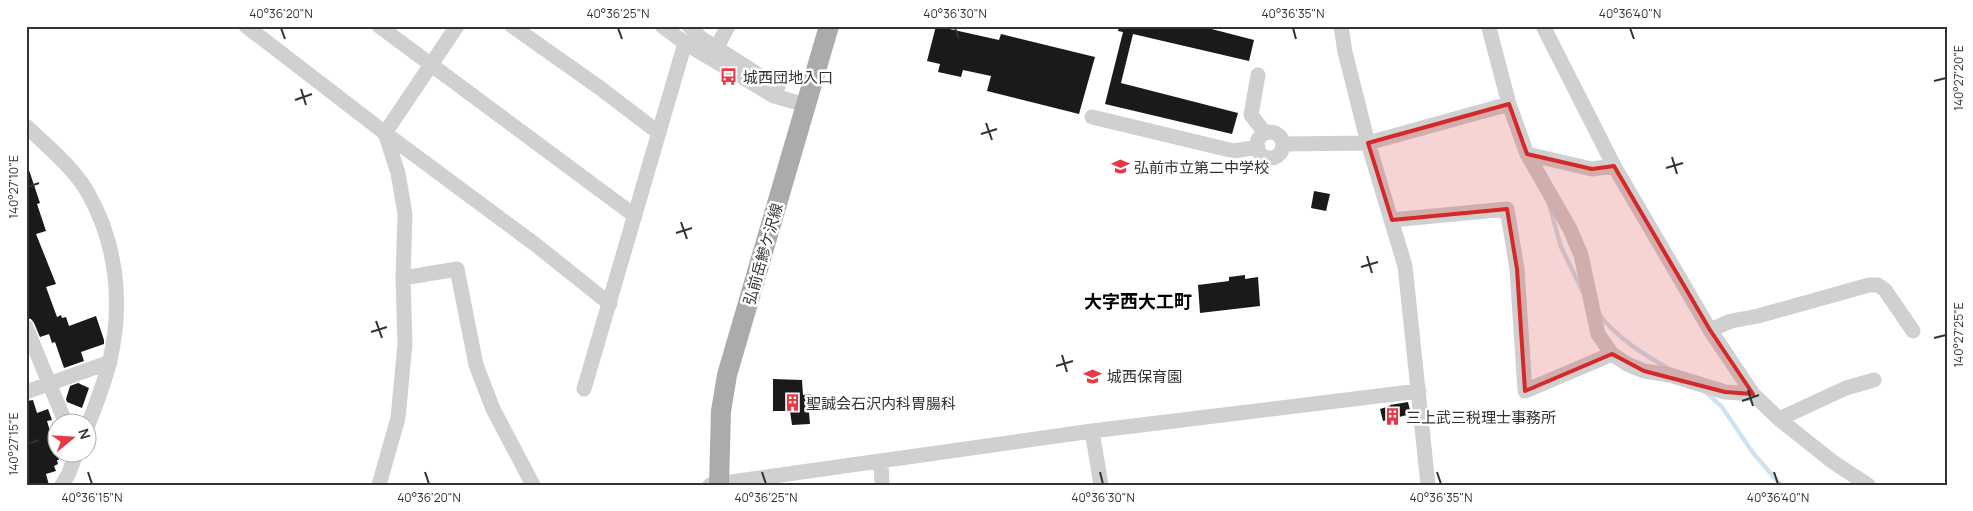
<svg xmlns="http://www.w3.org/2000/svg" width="1973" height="511" viewBox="0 0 1973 511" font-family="Manrope,'Noto Sans JP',sans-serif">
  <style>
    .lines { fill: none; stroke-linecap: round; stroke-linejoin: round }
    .stream { stroke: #cfe2ee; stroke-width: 4.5 }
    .building { fill: #1a1a1a }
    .minor { stroke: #d0d0d0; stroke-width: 15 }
    .major { stroke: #ababab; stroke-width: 20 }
    .marked { fill: #d62828; fill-opacity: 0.2; stroke: #d62828; stroke-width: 4; stroke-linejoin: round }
    .ticks { fill: none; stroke: #333; stroke-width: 2 }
    .labels { text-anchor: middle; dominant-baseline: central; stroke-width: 5; stroke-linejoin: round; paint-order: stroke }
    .poi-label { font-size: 15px; fill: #333; stroke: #fff; text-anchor: start }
    .street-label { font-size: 15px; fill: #333; stroke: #fff }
    .quarter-label { font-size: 18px; font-weight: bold; fill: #000; stroke: #fff }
    .neatline { fill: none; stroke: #333; stroke-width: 2 }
    .ticks-label { font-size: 12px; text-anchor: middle; fill: #333 }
  </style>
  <rect width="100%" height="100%" fill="#fff"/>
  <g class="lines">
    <path class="stream" d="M1549 204 1561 247 1583 292
      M1599 314C1617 338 1643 354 1669 369
      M1707 393 1722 407 1753 453 1781 485"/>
  </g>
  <path class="building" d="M936 26 999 40 1001 34 1095 57 1079 114 987 91 991 76 963 70 961 77 938 72 940 64 927 61Z
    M1119 26H1200L1254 40 1249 61 1133 34 1121 83 1238 113 1232 134 1105 104 1123 32 1118 31Z
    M28 167 40 203 37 204 46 231 36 234 56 284 46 287 57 317 61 315 62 318 66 317 69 326 96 316 104 340V344L81 352 84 361 64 368 55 342 52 343 49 334 40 337 34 323 31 319 26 318V168Z
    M1314 191 1330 194 1326 211 1311 208Z
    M1245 275V279L1258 277 1260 306 1200 313 1198 285 1229 281V277Z
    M773 379 802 380 803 395 811 394 812 411 809 412 810 424 792 425 790 411H773Z
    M78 383 89 388 82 408 67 402 66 399 70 386Z
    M33 400 37 413 48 409 52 420 47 421 59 460H57L58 464 54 466 56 471 46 474 49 485H26V401Z
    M1408 402 1411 414 1383 421 1380 409 1390 406V405Z"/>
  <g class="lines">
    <path class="minor" d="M246 26 385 133 398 173 405 214 403 278 405 344 398 418 379 485
      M379 26 635 216
      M457 26 385 133 536 245 610 304
      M512 26 600 88 659 133
      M662 26 685 43 774 96 806 105
      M689 26 701 38 778 87
      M1341 26 1345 52 1368 143 1405 266 1428 485
      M1543 26 1614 166 1710 330 1753 394 1779 419 1833 462 1868 485
      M1489 28 1509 104 1527 154 1570 229 1581 255 1598 334 1612 354 1627 364 1644 371 1670 375 1725 392 1753 394
      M717 47 728 26
      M1258 75 1251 115 1265 133
      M1092 117 1234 151 1258 147
      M26 126C46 145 75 169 88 193 117 244 123 304 110 360 105 382 96 404 88 425
      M1257 145a13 13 0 1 1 26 0a13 13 0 1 1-26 0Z
      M1283 144 1368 143 1509 104
      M1527 154 1592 169 1614 166
      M1392 220 1507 209 1517 269 1525 391 1612 354
      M403 278 457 269 476 365 493 409 533 485
      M26 327 66 424
      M1710 330 1731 321 1758 316 1869 285H1878L1885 290 1913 331
      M584 389 685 43
      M26 392 110 362
      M1779 419 1846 388 1874 380
      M1092 431 1101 485
      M881 461 882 485
      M62 485 68 475 76 454
      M710 485 1092 431 1419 391"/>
    <path class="major" d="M719 485 721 411 727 375 829 26"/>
  </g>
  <path class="marked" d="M1509 104 1527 154 1592 169 1614 166 1710 330 1753 394 1725 392 1644 371 1612 354 1525 391 1517 269 1507 209 1392 220 1368 143Z"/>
  <path class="ticks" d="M281 28 285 39M618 28 622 39M955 28 959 39M1293 28 1296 39M1630 28 1634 39M1934 81 1946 78M301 89 306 105M295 100 312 94M986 123 992 140M981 134 997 129M1672 157 1677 174M1666 168 1683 163M28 187 39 183M681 222 687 239M676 233 692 228M1367 256 1372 273M1361 267 1378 262M376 321 382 338M371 332 387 327M1934 338 1946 335M1062 355 1067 372M1056 366 1073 361M1748 390 1753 406M1742 401 1759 395M28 444 39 440M88 472 92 484M425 472 429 484M762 472 766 484M1100 472 1103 484M1437 472 1441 484M1774 472 1778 484"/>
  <defs>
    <symbol id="bus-bare" viewBox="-9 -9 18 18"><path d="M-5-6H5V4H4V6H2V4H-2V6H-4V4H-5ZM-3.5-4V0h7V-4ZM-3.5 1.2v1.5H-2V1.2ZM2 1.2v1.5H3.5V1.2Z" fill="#e63946" stroke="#fff" stroke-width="2.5" paint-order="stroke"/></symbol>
    <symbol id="school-bare" viewBox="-9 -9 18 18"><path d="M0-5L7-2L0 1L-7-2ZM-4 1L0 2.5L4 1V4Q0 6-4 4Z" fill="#e63946" stroke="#fff" stroke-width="2.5" paint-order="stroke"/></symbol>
    <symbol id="building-bare" viewBox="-9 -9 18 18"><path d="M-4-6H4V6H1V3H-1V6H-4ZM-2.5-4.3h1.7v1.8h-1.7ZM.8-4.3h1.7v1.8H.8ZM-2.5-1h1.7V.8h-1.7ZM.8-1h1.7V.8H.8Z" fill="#e63946" stroke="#fff" stroke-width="2.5" paint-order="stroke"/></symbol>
  </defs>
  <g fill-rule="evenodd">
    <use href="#bus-bare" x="716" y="64" width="25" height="25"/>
    <use href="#school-bare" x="1108" y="154" width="25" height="25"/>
    <use href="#school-bare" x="1080" y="364" width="25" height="25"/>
    <use href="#building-bare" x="780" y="390" width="25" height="25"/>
    <use href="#building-bare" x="1380" y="404" width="25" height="25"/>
  </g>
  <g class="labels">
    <g class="poi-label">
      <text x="743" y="77">城西団地入口</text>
      <text x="1134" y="167">弘前市立第二中学校</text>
      <text x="1107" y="376">城西保育園</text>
      <text x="806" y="403">聖誠会石沢内科胃腸科</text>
      <text x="1406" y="417">三上武三税理士事務所</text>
    </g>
    <g class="street-label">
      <text transform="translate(763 254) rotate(-74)">弘前岳鰺ケ沢線</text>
    </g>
    <g class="quarter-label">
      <text x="1138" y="301">大字西大工町</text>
    </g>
  </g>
  <rect width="1973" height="511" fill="none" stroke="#ffffff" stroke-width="55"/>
  <g transform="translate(72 438) rotate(72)"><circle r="24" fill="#ffffff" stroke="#adadad"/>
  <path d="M0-4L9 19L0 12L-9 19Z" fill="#e63946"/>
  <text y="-8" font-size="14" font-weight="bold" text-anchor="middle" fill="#333333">N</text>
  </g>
  <rect x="28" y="28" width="1918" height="456" class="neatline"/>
  <g class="ticks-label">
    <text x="281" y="18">40°36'20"N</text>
    <text x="618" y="18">40°36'25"N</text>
    <text x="955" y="18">40°36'30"N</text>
    <text x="1293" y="18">40°36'35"N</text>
    <text x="1630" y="18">40°36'40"N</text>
    <text transform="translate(1959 78) rotate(-90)" y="4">140°27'20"E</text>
    <text transform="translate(14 187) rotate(-90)" y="4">140°27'10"E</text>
    <text transform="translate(1959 335) rotate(-90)" y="4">140°27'25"E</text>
    <text transform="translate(14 444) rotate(-90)" y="4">140°27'15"E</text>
    <text x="92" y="502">40°36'15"N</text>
    <text x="429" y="502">40°36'20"N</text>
    <text x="766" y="502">40°36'25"N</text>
    <text x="1103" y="502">40°36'30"N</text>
    <text x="1441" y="502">40°36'35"N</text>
    <text x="1778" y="502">40°36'40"N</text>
  </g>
</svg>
